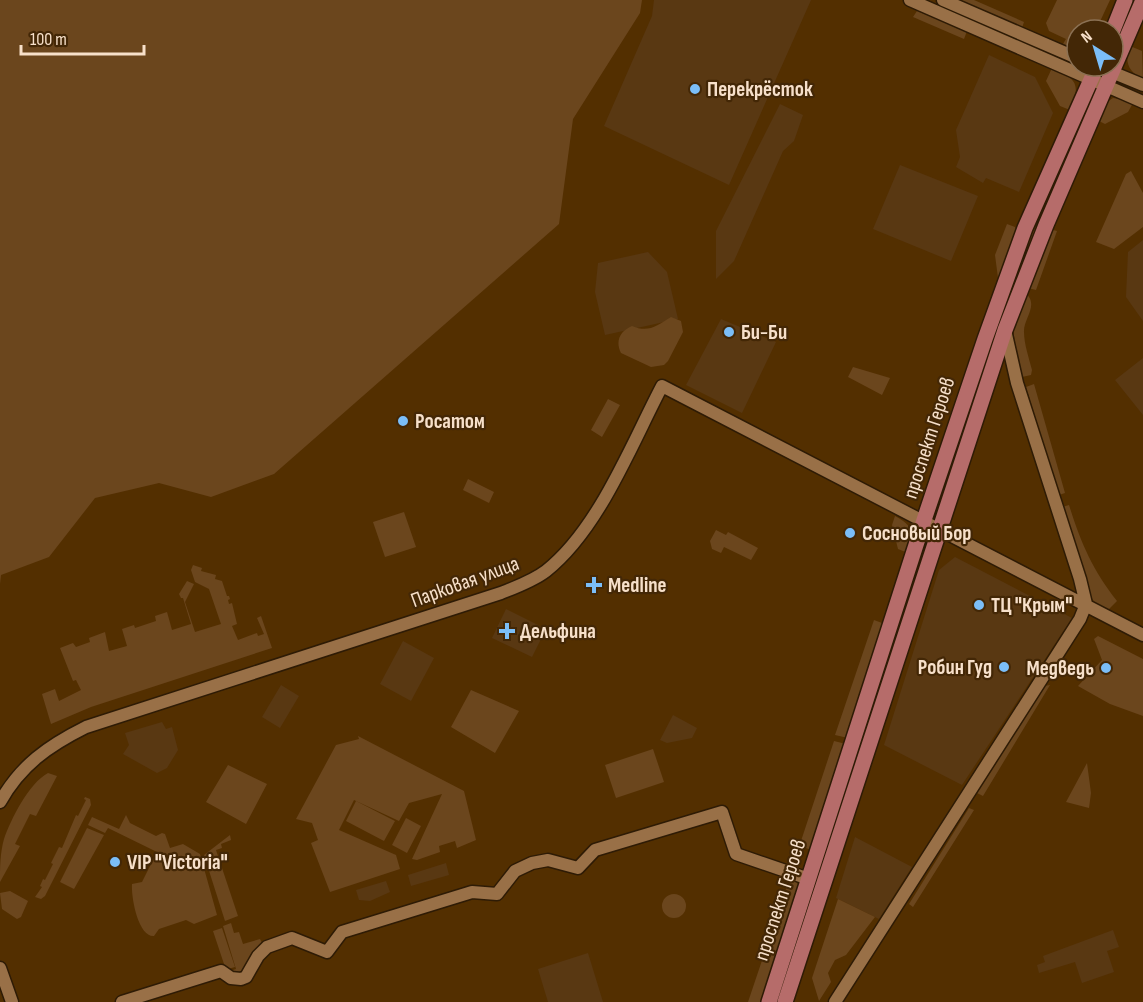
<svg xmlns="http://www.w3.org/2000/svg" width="1143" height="1002" viewBox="0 0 1143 1002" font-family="'Sofia Sans Condensed',sans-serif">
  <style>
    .built { fill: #593812 }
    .green { fill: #6b461d }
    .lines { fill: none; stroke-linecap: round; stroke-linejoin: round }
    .minor-casing { stroke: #2e1b05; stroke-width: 15 }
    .major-casing { stroke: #2e1b05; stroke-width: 18 }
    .minor { stroke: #997047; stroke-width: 12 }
    .major { stroke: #b66c6a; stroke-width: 15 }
    .poi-dot { fill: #7bbef8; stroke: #432706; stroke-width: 2 }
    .labels { text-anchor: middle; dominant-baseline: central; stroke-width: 4.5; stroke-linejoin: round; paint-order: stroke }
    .poi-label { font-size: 21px; font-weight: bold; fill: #f7e0ca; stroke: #432706; text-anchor: start }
    .street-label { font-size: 21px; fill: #f7e0ca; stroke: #432706 }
  </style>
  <rect width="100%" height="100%" fill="#532f00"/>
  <path class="built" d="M654 0H811L729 185 604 126 652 16Z
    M989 55 1035 77 1053 113 1019 192 986 178 983 183 956 167 960 157 956 130Z
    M780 104 803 115 794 141 783 151 734 261 716 279V231Z
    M900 165 978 196 951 261 873 229Z
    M1143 240V321L1126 297 1128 252Z
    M648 252 667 272 678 319 605 335 595 292 598 263Z
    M721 319 776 342 742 413 686 385Z
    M1143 358V415L1115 380Z
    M955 557 1072 618 962 785 884 745 939 570Z
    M506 609 546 629 532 657 492 638Z
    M403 641 434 658 411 701 380 684Z
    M281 685 299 696 280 728 262 717Z
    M673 715 697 728 692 738 667 743 660 740Z
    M162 722 166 729 172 727 178 750 167 768 157 773 123 754 129 745 125 733Z
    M855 837 912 867 879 919 836 898Z
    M446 863 449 875 411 886 408 875Z
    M386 881 390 892 370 901 359 900 356 890Z
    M1113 930 1119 947 1107 951 1114 972 1082 983 1075 962 1039 973 1037 965 1045 962 1043 956Z
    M588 953 603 1002H548L538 969Z"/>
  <path class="green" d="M0 0H642L640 13 573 119 559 224 274 474 211 497 159 483 95 498 49 557 1 575 0 584Z
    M960 0H974L1024 22 1022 28Z
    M1057 0H1110L1096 30H1077V51L1063 44 1066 39 1049 31 1046 23Z
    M917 11 967 31 964 39 913 17Z
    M1130 46 1142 51 1143 79C1128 72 1124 61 1130 46Z
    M1052 68C1077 79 1081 84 1070 110L1060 106 1046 81Z
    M1113 98 1126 100 1133 103 1128 112 1105 124 1097 120 1104 104Z
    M1079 122 1082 123 1017 284 1012 282Z
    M1131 171 1143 193V227L1114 249 1096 242 1126 174Z
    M1007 224 1015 227 1017 233 998 278 995 255Z
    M1049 229 1057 231 1036 290 1028 288Z
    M1025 293C1040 304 1023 319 1024 332 1024 344 1029 358 1032 370L1031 375 1022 377 1016 352 1013 328Z
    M671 317 681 321 683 332 668 361 664 365 651 367 621 353C615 341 620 331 632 326 648 333 657 326 671 317Z
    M853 367 890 378 882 395 848 377Z
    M1034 384 1065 493 1059 495 1026 387Z
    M608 399 620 405 602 437 591 430Z
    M468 479 494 492 489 503 463 490Z
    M1069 505C1081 543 1092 569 1117 601L1106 612 1096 604 1090 596 1059 508Z
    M404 512 416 547 385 557 373 522Z
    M895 516C915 527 913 533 908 553L898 549 892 525Z
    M716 530 726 535 728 532 758 548 751 560 724 547 721 553 712 549 710 541Z
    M193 565 202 568 201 571 216 575 215 579 222 581 227 596H229L230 599 228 600 229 604 232 603 237 624 232 626 238 640 257 633 258 636 264 634 257 618 261 616 272 648 91 707 51 724 42 694 55 689 59 701 81 690 76 680 73 681 60 648 73 643 76 647 90 642 89 638 105 632 109 651 127 646 122 629 134 625 135 628 156 621 155 616 167 612 172 630 191 624 183 598H181L179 594 187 581 194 584 185 602 195 632 221 624 209 589 195 582 191 570Z
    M874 620 882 623 880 641 848 738 835 735Z
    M1098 636 1143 659V716L1110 704 1078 686 1102 660 1094 639Z
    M1050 685 983 796 977 793 1044 686Z
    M471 690 519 711 495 753 451 727Z
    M358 736 464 791 476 840 457 848 455 841 439 846 440 852 417 860 412 859 442 794 409 803 399 821 354 800 339 830 396 855 400 869 330 892 311 843 318 840 312 823 296 819 336 745 359 739Z
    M834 741 846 744 811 850 806 848 801 841Z
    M653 749 664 782 616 798 605 765Z
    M1087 763 1091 793 1089 808 1066 802Z
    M228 765 267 784 246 824 206 802Z
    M48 773 57 776 36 816 30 814 15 844 20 846 0 882C0 868 0 853 4 839 11 819 29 783 48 773Z
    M85 797 90 799 91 805 45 896 41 899 35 897 42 887 40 886 43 879 45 880 53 864 51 863 59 847 62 848 76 815 78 816 86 800 84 799Z
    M356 801 395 821 384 841 346 821Z
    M969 808 974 810 913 907 909 904Z
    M126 815 130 823 156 836 162 833 165 834 170 848 183 844 200 854 217 915 194 924 186 920 159 929 154 936C138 937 131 897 132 884L142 882 157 852 108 828 105 833 88 825 92 817 119 829Z
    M406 818 421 826 407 853 392 845Z
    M87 828 104 835 74 889 60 882Z
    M230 835 231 840 221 844 222 848 216 850 238 916 225 921 204 855Z
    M790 877 798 884V890L763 1002H748Z
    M10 891 28 901 21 917 17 919 2 909 0 893Z
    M662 906a12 12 0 1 1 24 0a12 12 0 1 1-24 0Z
    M838 899 875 917 846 955 835 960 828 973 831 982 819 1001 812 978Z
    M231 923 234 933 239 932 243 944 260 939 262 943 254 951 241 973 227 972 236 969 223 926Z
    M222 928 235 967 228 969 225 967 213 931Z"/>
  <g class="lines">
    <defs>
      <path id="minor" d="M910 0 1143 102
        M943 0 1077 58
        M1097 66 1143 85
        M0 802C21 765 48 746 86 727L501 593C516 587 533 581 546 571 599 529 631 445 662 386L1143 635
        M0 968 12 1002
        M122 1002 221 971 231 978 241 979 246 977 258 956 267 947 292 938 327 952 342 932 472 892 497 894 515 871 532 863 548 860 578 868 595 850 722 812 736 854 809 879
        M835 1002 1080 619 1086 604 1080 579 1017 383 1005 330"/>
      <path id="major" d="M1113 30 1125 0
        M769 1002 924 520 985 339 1025 228 1097 66
        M785 1002 1005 330 1046 225 1143 0"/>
    </defs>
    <use href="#minor" class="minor-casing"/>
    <use href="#major" class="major-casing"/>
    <use href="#minor" class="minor"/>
    <use href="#major" class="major"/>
  </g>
  <g class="poi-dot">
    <circle cx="695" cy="89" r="6"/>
    <circle cx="729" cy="332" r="6"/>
    <circle cx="403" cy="421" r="6"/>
    <circle cx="850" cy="533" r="6"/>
    <path d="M591 576h6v6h6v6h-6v6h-6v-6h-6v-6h6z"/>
    <circle cx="979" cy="605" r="6"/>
    <path d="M504 622h6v6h6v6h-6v6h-6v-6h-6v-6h6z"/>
    <circle cx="1004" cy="667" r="6"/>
    <circle cx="1106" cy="668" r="6"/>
    <circle cx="115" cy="862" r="6"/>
  </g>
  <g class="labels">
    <g class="poi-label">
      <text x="707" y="89">Перекрёсток</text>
      <text x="741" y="332">Би-Би</text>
      <text x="415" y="421">Росатом</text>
      <text x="862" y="533">Сосновый Бор</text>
      <text x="608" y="585">Medline</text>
      <text x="991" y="605">ТЦ "Крым"</text>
      <text x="520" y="631">Дельфина</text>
      <text x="992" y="667" text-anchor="end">Робин Гуд</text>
      <text x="1094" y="668" text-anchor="end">Медведь</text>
      <text x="127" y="862">VIP "Victoria"</text>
    </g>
    <g class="street-label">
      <text transform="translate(929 438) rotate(-72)">проспект Героев</text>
      <text transform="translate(465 582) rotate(-20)">Парковая улица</text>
      <text transform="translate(780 900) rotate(-72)">проспект Героев</text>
    </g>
  </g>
  <g transform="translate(1095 48) rotate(323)"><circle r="28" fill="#432706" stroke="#8b7154" stroke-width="1.5"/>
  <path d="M0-4.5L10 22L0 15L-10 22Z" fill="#7bbef8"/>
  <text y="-9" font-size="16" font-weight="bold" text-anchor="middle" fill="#f7e0ca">N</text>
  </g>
  <path d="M21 45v9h123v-9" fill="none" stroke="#f7e0ca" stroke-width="3"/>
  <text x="30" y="45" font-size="18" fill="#f7e0ca" stroke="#432706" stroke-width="4.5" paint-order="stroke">100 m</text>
</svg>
